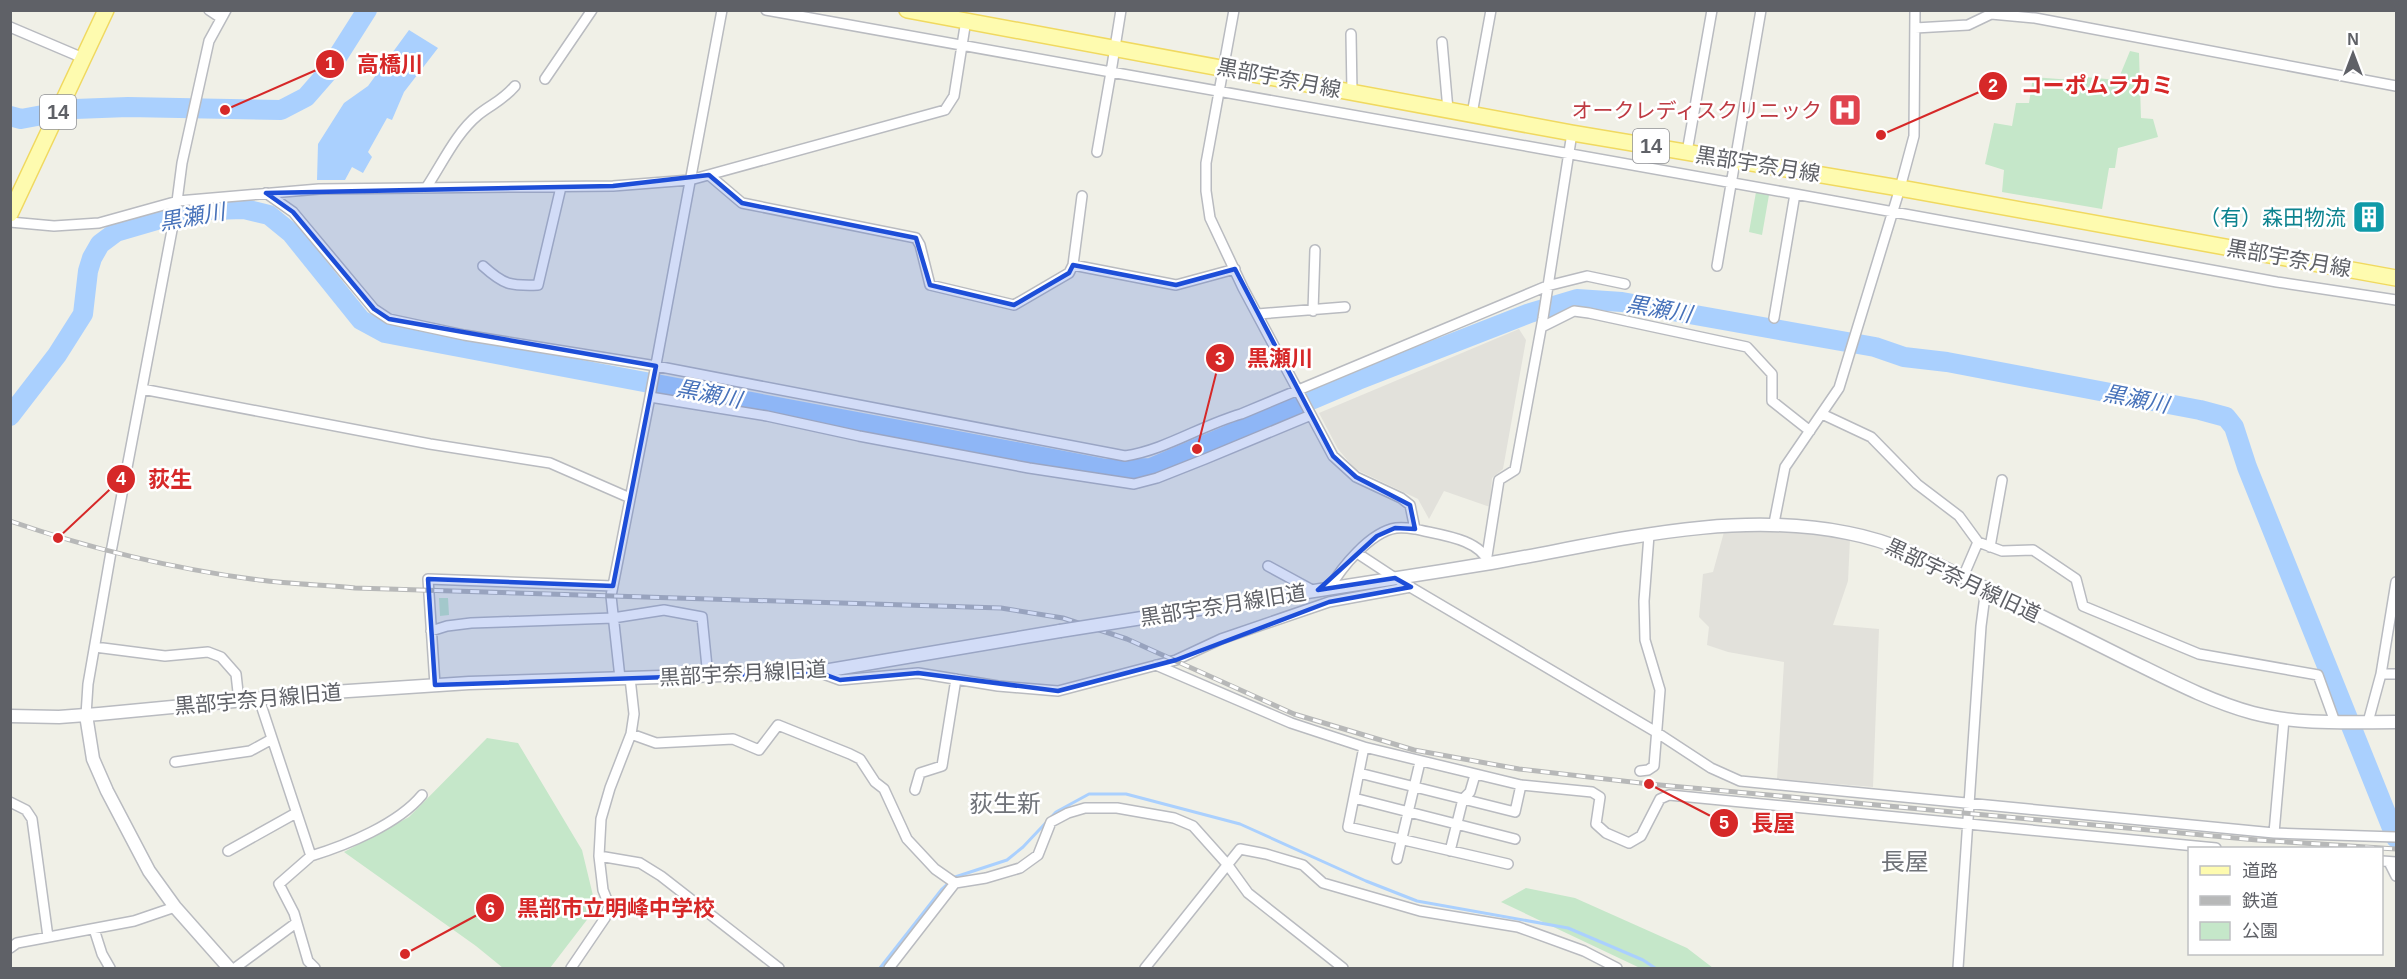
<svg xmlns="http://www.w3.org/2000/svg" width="2407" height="979" viewBox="0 0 2407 979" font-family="Arial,'Noto Sans JP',sans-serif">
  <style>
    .industrial { fill: #e2e1db }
    .green { fill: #c5e7c9 }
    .water { fill: #aad0fe }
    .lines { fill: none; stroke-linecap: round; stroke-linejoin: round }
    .stream { stroke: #aad0fe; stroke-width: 3 }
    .river { stroke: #aad0fe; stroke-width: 20 }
    .minor-casing { stroke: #b9bbc0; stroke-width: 12 }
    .tertiary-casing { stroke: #b9bbc0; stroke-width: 15 }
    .primary-casing { stroke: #f0d960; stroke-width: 18 }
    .minor { stroke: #fff; stroke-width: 9 }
    .tertiary { stroke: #fff; stroke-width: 12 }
    .primary { stroke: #fefbaf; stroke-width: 15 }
    .rail-casing { stroke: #b7b8b8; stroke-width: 5 }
    .rail { stroke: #fff; stroke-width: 3; stroke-dasharray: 9; stroke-linecap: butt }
    .tertiary-bridge-casing { stroke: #b9bbc0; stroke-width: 15; stroke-linecap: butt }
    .tertiary-bridge { stroke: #fff; stroke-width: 12 }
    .marked { fill: #1d4ed8; fill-opacity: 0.2; stroke: #1d4ed8; stroke-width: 4.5; stroke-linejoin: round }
    .labels { text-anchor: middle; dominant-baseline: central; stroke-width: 5; stroke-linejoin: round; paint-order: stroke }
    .shield { fill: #fff; stroke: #8f9095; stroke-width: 1.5 }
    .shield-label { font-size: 20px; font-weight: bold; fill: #5f6167 }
    .street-label { font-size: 21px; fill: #5f6167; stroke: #fff }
    .health-label { font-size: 21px; fill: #be3a42; stroke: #fff; text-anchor: end }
    .culture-label { font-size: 21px; fill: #0d838f; stroke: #fff; text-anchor: end }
    .water-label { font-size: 22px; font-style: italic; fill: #4772ba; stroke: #fff }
    .quarter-label { font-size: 24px; fill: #707379; stroke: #fff }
    .leader { fill: none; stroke: #d62828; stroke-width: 2 }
    .callout-dot { fill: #d62828; stroke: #fff; stroke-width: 2 }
    .mark-label { font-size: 18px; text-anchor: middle; font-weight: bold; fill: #fff }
    .callout-label { font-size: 22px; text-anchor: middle; font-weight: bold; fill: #d62828; stroke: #fff; stroke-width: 5; stroke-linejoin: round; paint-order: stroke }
  </style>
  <rect width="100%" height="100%" fill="#f0f0e7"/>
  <path class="industrial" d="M1519 329 1526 340 1503 469 1492 478 1490 507 1444 491 1429 519 1418 499 1355 469 1338 449 1319 413Z
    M1766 530 1804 531 1850 539 1848 581 1833 625 1879 629 1873 787 1777 779 1784 662 1728 652 1707 645 1709 627 1699 617 1703 574 1713 572 1724 532Z"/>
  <path class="green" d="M2130 51 2139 53 2141 118 2153 119 2158 137 2118 148 2115 168H2109L2102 209 2002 192 2004 170 1985 164 1994 123 2012 126 2016 103H2029L2033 77 2085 81V77L2118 80Z
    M1756 192 1769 195 1762 235 1749 232Z
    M439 598H448L449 615 440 616Z
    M487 738 518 743 582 850 596 908 550 968H503L476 946 344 852 409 817Z
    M1526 888 1575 898 1687 948 1713 968H1640L1501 902Z"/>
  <path class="water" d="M409 30 438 48 404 92 392 120 387 118 368 152 372 157 363 173 352 167 345 180H317L318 144 344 103 368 86Z"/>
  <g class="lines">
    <path class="stream" d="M880 968 942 889 955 877 1007 860 1023 847 1056 812 1089 794H1126L1240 824 1366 881 1417 901 1568 928 1643 960 1655 968"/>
    <path class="river" d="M10 116 21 119 75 109 128 107 281 110 306 97 327 73 367 10
      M10 416 57 355 83 314 88 271 92 258 100 244 116 232 164 218 210 210 244 209 269 215 291 233 361 320 385 333 1106 469 1151 468 1358 380 1530 313 1577 299 1622 302 1875 347 1904 357 1947 362 2200 410 2226 417 2234 427 2247 467 2396 838"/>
    <defs>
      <path id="minor" d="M209 10 221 18
        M766 10 1111 72 1097 152
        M1121 10 1111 72 1795 194 1774 318
        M1234 10 1206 163V191L1210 218 1243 288 1333 456 1356 477 1401 498 1410 505 1415 529C1439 535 1479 538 1489 563
        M10 27 83 58
        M1915 28 1968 25 1991 14 2035 18 2396 86
        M1351 34 1352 92
        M1442 42 1448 110
        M545 79 592 10
        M1472 114 1491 10
        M1687 152 1712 10
        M709 175 742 203 916 238 920 245 930 285 1014 305 1069 273 1073 265 1082 196
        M426 188C442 164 456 133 478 115 493 103 501 102 515 86
        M266 193 293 212 374 309 389 319 464 335 656 366 1125 456C1165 450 1202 425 1241 414L1547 286 1587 276 1625 284
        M1795 194 2277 282 2396 300
        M10 222 54 226 99 223 178 201 319 189 613 186 690 180 945 110 954 96 966 20
        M1073 265 1176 285 1235 269
        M483 266C504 285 510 286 538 285L561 187
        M1717 266 1761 10
        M1313 311 1315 250
        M1258 314 1345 307
        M1542 327 1574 311 1589 313 1747 347 1772 374V401L1810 431
        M142 389 430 444 550 463 630 498
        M650 397 767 416 859 436 1029 468 1134 484 1157 478 1205 459 1311 415
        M1822 414 1871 437 1917 484 1959 516 1978 542
        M1774 523 1785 467 1839 388 1900 188 1914 136 1915 10
        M1990 547 2002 480
        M1357 553 1395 578 1656 732 1711 768 1740 781 2274 833 2396 837
        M1487 556 1499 480 1515 470 1543 318 1572 133
        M1268 566 1314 591
        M1963 577 1978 542 2002 551 2033 550 2076 579 2083 606 2199 654 2318 675 2335 722
        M1329 589C1341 568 1370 532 1396 528 1402 527 1409 528 1415 529
        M431 631 447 626 471 623 613 618 664 610 702 617 708 677
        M95 647 165 656 208 652 221 657 236 674 239 701
        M1156 665 1291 723 1364 747 1521 785 1592 792 1600 797 1596 824 1606 833 1629 843 1641 836 1660 799 1669 795 2216 848
        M818 672 840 680 918 673 998 686 1058 691 1176 660 1221 639 1329 602 1411 587
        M2381 674H2396
        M620 678 611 596 649 402 722 10
        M630 678 634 714 631 734 610 788 601 819 599 856 640 863 661 876 779 968
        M435 685 428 579 613 586
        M259 699 311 856 279 884 294 913 308 961 315 968
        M86 715 88 684 111 552 176 209 182 163 209 41 226 10
        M2368 722 2381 674 2396 582
        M631 734 656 743 733 739 759 750 778 725 850 754 860 759 875 782 884 789 907 839 935 869 955 883
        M1364 747 1348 827 1508 864
        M175 762 250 751 272 739
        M1640 771 1648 770 1654 766 1660 690 1645 640 1644 601 1649 535
        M1359 773 1515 812 1521 785
        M915 790 920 773 942 766 956 679
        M1354 798 1515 839
        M10 802 26 810 32 819 48 937
        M2274 833 2284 719
        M228 851 296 813
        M1450 851 1463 799 1470 792 1475 775
        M311 856C347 845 398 824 422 795
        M1397 859 1420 762
        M2382 861 2396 862
        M2389 862 2396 876
        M94 929 102 954 110 968
        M10 948 17 943 134 921 175 907
        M235 968 296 923
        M571 968 605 918 609 905 603 890 599 856
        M889 968 955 883 986 878 1020 868 1038 855 1051 822 1068 813 1085 808H1117L1174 818 1193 826 1227 864 1248 893 1343 968
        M1145 968 1240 849 1266 854 1303 865 1323 883 1420 911 1518 927 1584 951 1617 968
        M1958 968 1981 626 1986 588"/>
      <path id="tertiary" d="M1142 618C1259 600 1375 582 1491 563 1608 543 1729 509 1848 533 1896 542 1937 564 1981 586 2030 610 2078 635 2127 659 2168 679 2209 701 2253 713 2299 725 2349 722 2396 722
        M86 715 93 759 107 791 149 871 175 907 229 968
        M10 716 59 717 99 714 318 693 469 683 818 672 1060 631"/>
      <path id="primary" d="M907 10 1572 133 1911 190 2396 278
        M10 214 106 10"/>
    </defs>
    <use href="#minor" class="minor-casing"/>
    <use href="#tertiary" class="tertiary-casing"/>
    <use href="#primary" class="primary-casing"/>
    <use href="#minor" class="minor"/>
    <use href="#tertiary" class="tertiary"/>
    <use href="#primary" class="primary"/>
    <defs>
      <path id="rail" d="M10 521C91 549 174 569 259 580 291 584 323 585 355 588L1001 608 1063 618 1127 639 1294 714 1414 750 1519 769 1649 784 2257 840 2396 849"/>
    </defs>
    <use href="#rail" class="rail-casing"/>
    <use href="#rail" class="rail"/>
    <defs>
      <path id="tertiary-bridge" d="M1060 631 1142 618"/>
    </defs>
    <use href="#tertiary-bridge" class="tertiary-bridge-casing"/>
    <use href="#tertiary-bridge" class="tertiary-bridge"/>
  </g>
  <path class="marked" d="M709 175 742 203 916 238 930 285 1014 305 1069 273 1073 265 1176 285 1235 269 1333 456 1356 477 1410 505 1415 529 1395 528 1377 536 1318 590 1395 578 1411 587 1329 602 1176 660 1058 691 918 673 840 680 818 672 435 685 428 579 613 586 656 366 389 319 374 309 293 212 266 193 613 186Z"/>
  <defs>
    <symbol id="hospital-square" viewBox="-11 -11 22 22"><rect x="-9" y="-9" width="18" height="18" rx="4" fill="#e0444e" stroke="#fff"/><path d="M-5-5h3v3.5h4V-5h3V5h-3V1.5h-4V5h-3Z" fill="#fff"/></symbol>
    <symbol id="building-square" viewBox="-11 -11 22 22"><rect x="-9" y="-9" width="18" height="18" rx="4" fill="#0f9aa8" stroke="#fff"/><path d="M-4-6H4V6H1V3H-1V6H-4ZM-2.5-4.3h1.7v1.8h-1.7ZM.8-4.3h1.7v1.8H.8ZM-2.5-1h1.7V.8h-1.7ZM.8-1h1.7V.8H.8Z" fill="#fff"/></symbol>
  </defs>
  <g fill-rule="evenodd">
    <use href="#hospital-square" x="1826" y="91" width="38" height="38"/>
    <use href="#building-square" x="2350" y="198" width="38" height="38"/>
  </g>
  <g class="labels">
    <g class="shield">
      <rect x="40" y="95" width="36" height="34" rx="4.5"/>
      <rect x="1633" y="129" width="36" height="34" rx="4.5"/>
    </g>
    <g class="shield-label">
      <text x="58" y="112">14</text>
      <text x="1651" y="146">14</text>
    </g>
    <g class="street-label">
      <text transform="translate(1279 78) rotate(11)">黒部宇奈月線</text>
      <text transform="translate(1758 164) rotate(9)">黒部宇奈月線</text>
      <text transform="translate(2289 258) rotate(10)">黒部宇奈月線</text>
      <text transform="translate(1963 580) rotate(25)">黒部宇奈月線旧道</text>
      <text transform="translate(1223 605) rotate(-9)">黒部宇奈月線旧道</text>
      <text transform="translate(743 673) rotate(-3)">黒部宇奈月線旧道</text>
      <text transform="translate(258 699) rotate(-5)">黒部宇奈月線旧道</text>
    </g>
    <g class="health-label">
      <text x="1822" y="110">オークレディスクリニック</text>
    </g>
    <g class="culture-label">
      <text x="2346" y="217">（有）森田物流</text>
    </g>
    <g class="water-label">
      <text transform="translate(192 217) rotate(-10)">黒瀬川</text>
      <text transform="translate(1659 309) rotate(10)">黒瀬川</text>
      <text transform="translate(709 394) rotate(11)">黒瀬川</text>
      <text transform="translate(2136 399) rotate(11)">黒瀬川</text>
    </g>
    <g class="quarter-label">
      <text x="1005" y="803">荻生新</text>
      <text x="1905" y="861">長屋</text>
    </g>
  </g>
  <path class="leader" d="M225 110L330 64M1881 135L1993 86M1197 449L1220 358M58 538L121 479M1649 784L1724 823M405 954L490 908"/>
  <g class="callout-dot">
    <circle cx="225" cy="110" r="6"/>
    <circle cx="1881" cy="135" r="6"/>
    <circle cx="1197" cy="449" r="6"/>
    <circle cx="58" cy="538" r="6"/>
    <circle cx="1649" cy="784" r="6"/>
    <circle cx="405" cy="954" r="6"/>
    <circle cx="330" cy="64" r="15"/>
    <circle cx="1993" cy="86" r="15"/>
    <circle cx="1220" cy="358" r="15"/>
    <circle cx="121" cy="479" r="15"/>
    <circle cx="1724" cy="823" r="15"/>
    <circle cx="490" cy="908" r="15"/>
  </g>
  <g class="mark-label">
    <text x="330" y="70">1</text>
    <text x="1993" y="92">2</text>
    <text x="1220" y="365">3</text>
    <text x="121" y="485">4</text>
    <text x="1724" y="829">5</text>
    <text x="490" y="915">6</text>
  </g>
  <g class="callout-label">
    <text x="390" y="72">高橋川</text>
    <text x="2097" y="93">コーポムラカミ</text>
    <text x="1280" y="366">黒瀬川</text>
    <text x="170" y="487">荻生</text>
    <text x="1773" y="831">長屋</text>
    <text x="616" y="916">黒部市立明峰中学校</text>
  </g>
  <rect width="2407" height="979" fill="none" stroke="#5f6167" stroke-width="24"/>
  <rect x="2188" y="847" width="195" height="108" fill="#ffffff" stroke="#bfc0c2" stroke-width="1.5"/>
  <rect x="2200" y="866" width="30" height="9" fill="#fefbaf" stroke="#bfc0c2" stroke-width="1.5"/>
  <text x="2242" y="877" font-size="18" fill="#5f6167">道路</text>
  <rect x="2200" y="896" width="30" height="9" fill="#b7b8b8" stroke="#bfc0c2" stroke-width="1.5"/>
  <text x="2242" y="907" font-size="18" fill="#5f6167">鉄道</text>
  <rect x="2200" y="922" width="30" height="18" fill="#c5e7c9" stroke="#bfc0c2" stroke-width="1.5"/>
  <text x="2242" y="937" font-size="18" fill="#5f6167">公園</text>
  <g transform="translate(2353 54)" stroke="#ffffff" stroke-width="4.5" paint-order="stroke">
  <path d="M0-4.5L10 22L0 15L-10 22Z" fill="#5f6167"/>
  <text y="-9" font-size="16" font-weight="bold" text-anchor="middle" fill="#5f6167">N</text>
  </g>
</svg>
